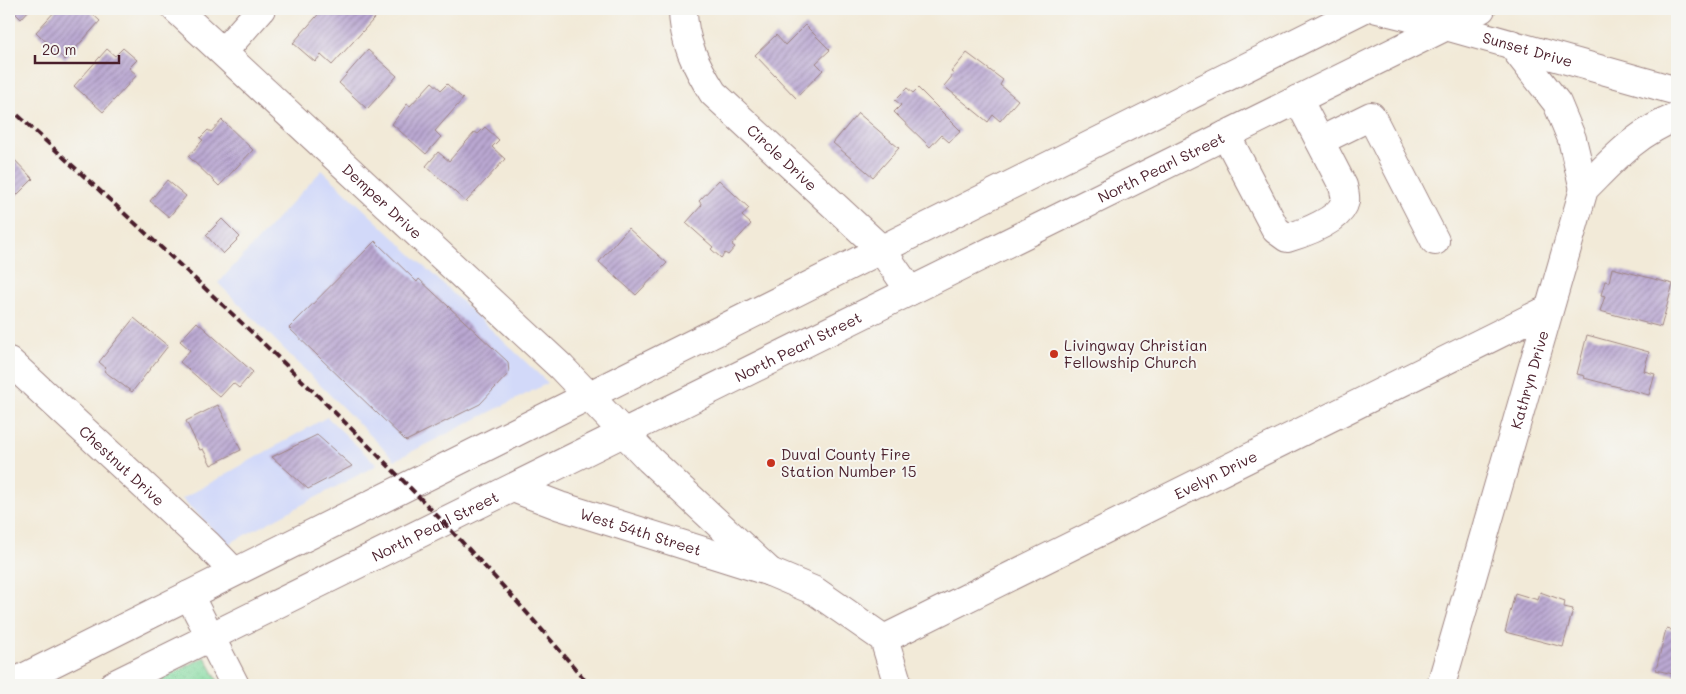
<svg xmlns="http://www.w3.org/2000/svg" width="1686" height="694" viewBox="0 0 1686 694" font-family="Mali,sans-serif">
  <style>
    .built { fill: #d2d9f9 }
    .park { fill: url(#park-dots); stroke: #667c64 }
    .building { fill: url(#building-hatch) }
    .lines { fill: none; stroke-linecap: round; stroke-linejoin: round }
    .minor-casing { stroke: #9e8482; stroke-width: 30 }
    .minor { stroke: #fff; stroke-width: 28 }
    .rail { stroke: #4a1f2b; stroke-width: 4; stroke-dasharray: 8 4; stroke-linecap: butt }
    .poi-dot { fill: #c8321e; stroke: #f6f6f2; stroke-width: 2 }
    .labels { text-anchor: middle; dominant-baseline: central; stroke-width: 4; stroke-linejoin: round; paint-order: stroke }
    .street-label { font-size: 15px; fill: #4a1f2b; stroke: #f6f6f2 }
    .poi-label { font-size: 15px; fill: #4a1f2b; stroke: #f6f6f2; text-anchor: start }
  </style>
  <defs>
    <pattern id="park-dots" width="8" height="8" patternUnits="userSpaceOnUse" patternTransform="scale(1.25)"><rect width="8" height="8" fill="#81d99e"/><path d="M2 2h.1M6 6h.1" fill="none" stroke="#71ba88" stroke-width="1.8" stroke-linecap="round"/></pattern>
    <pattern id="building-hatch" width="6" height="6" patternUnits="userSpaceOnUse" patternTransform="scale(1.25)"><rect width="6" height="6" fill="#baa8d2"/><path d="M-1 1l2-2M0 6l6-6M5 7l2-2" fill="none" stroke="#9988ab"/></pattern>
  </defs>
  <rect width="100%" height="100%" fill="#f6f6f2"/>
  <filter id="ink" filterUnits="userSpaceOnUse"><feTurbulence type="fractalNoise" baseFrequency=".02" numOctaves="2"/><feDisplacementMap in="SourceGraphic" scale="10" xChannelSelector="R" yChannelSelector="G"/><feConvolveMatrix kernelMatrix="1 2 1 2 8 2 1 2 1" color-interpolation-filters="sRGB"/></filter>
  <filter id="wash" filterUnits="userSpaceOnUse"><feTurbulence type="fractalNoise" baseFrequency=".0096" numOctaves="4" result="noise"/><feDisplacementMap in="SourceGraphic" scale="20" xChannelSelector="R" yChannelSelector="G"/><feGaussianBlur stdDeviation="1.12" result="paint"/><feColorMatrix in="noise" values="0 0 0 0 0 0 0 0 0 0 0 0 0 0 0 0 0 1.4 0 .05"/><feComposite in="paint" operator="in"/></filter>
  <g filter="url(#wash)">
    <rect width="100%" height="100%" fill="#f2ead8"/>
    <path class="built" d="M322 170 548 383 395 460 218 283Z
      M327 417 377 465 228 544 182 499Z"/>
    <path class="park" d="M205 657 220 685H149Z"/>
    <g id="blocks">
      <path class="building" d="M11 9H30L21 19Z
        M57 9H87L100 21 65 60 36 32Z
        M323 9H383L332 65 321 55 315 62 293 43Z
        M805 25 830 50 816 63 823 70 796 98 755 55 776 35 785 45Z
        M123 48 137 60 129 68 137 75 103 112 74 86 107 49 115 56Z
        M368 50 397 76 367 109 339 83Z
        M967 53 1003 80 1000 85 1018 100 1000 121 993 115 988 122 944 86 954 74 951 72Z
        M432 82 441 90 447 84 463 99 435 131 441 137 426 154 392 124 407 104 410 106Z
        M907 88 913 93 918 88 961 131 949 142 941 135 930 147 894 112 901 105 895 100Z
        M858 113 899 148 873 177 833 143Z
        M222 120 253 150 219 186 188 156 203 140 200 138 208 130 211 132Z
        M485 127 499 140 492 147 505 159 466 202 426 166 438 152 449 161 475 132 478 134Z
        M9 154 33 179 9 203Z
        M167 180 186 196 169 217 150 201Z
        M719 180 749 208 742 216 751 224 732 245 735 247 728 255 725 253 721 258 711 249 713 247 686 223 702 205 699 201Z
        M222 219 240 237 223 254 206 235Z
        M628 228 667 263 636 295 599 262Z
        M375 241 417 282 419 279 508 362 509 373 480 404 406 441 289 328Z
        M1612 268 1673 284 1661 327 1600 311 1605 296 1601 295 1605 281 1609 282Z
        M134 318 168 346 132 392 104 371 106 368 99 362Z
        M197 322 253 372 239 388 233 383 220 397 180 362 190 350 180 341Z
        M1587 335 1649 352 1644 371 1655 374 1649 395 1584 378 1585 376 1577 374Z
        M218 405 241 450 211 465 203 449 200 450 186 421Z
        M317 435 352 466 308 489 272 457Z
        M1540 592 1565 601 1564 607 1573 609 1563 647 1505 632 1515 593 1538 600Z
        M1666 629 1677 631V675L1656 670Z"/>
    </g>
  </g>
  <g filter="url(#ink)">
    <use href="#blocks" fill-opacity="0" stroke="#9e8482" stroke-width="1"/>
    <g class="lines">
      <defs>
        <g id="minor">
          <path id="s1" d="M176 9 561 367 649 459 770 572"/>
          <path id="s2" d="M683 9C683 41 696 66 713 93L881 249 910 291"/>
          <path id="s3" d="M1377 9 1446 26 1677 91"/>
          <path d="M1511 44 1557 103 1572 139 1584 189"/>
          <path d="M223 52 261 9"/>
          <path d="M1226 135 1276 230 1287 238C1304 233 1341 220 1345 201 1346 197 1344 190 1343 186L1298 99"/>
          <path d="M1320 141 1371 116 1435 241"/>
          <path id="s4" d="M9 361 207 544 234 572"/>
          <path id="s5" d="M513 488 560 506 770 572 815 591 884 639 898 685"/>
          <path d="M189 595 235 685"/>
          <path id="s6" d="M884 639 1547 310"/>
          <path d="M9 685 1363 9"/>
          <path id="s7" d="M113 685 1481 9"/>
          <path id="s8" d="M1441 685 1584 189C1614 159 1636 133 1677 117"/>
        </g>
      </defs>
      <use href="#minor" class="minor-casing"/>
      <use href="#minor" class="minor"/>
      <path class="rail" d="M9 107C209 292 414 475 589 685"/>
    </g>
  </g>
  <g class="poi-dot">
    <circle cx="1054" cy="354" r="5"/>
    <circle cx="771" cy="463" r="5"/>
  </g>
  <g class="labels">
    <g class="street-label">
      <text stroke="none"><textPath href="#s3" startOffset="156">Sunset Drive</textPath></text>
      <text stroke="none"><textPath href="#s2" startOffset="185">Circle Drive</textPath></text>
      <text stroke="none"><textPath href="#s7" startOffset="1169">North Pearl Street</textPath></text>
      <text stroke="none"><textPath href="#s1" startOffset="282">Demper Drive</textPath></text>
      <text stroke="none"><textPath href="#s7" startOffset="764">North Pearl Street</textPath></text>
      <text stroke="none"><textPath href="#s8" startOffset="318">Kathryn Drive</textPath></text>
      <text stroke="none"><textPath href="#s4" startOffset="154">Chestnut Drive</textPath></text>
      <text stroke="none"><textPath href="#s6" startOffset="370">Evelyn Drive</textPath></text>
      <text stroke="none"><textPath href="#s7" startOffset="359">North Pearl Street</textPath></text>
      <text stroke="none"><textPath href="#s5" startOffset="135">West 54th Street</textPath></text>
    </g>
    <g class="poi-label">
      <text x="1064" y="345">Livingway Christian<tspan x="1064" dy="17">Fellowship Church</tspan></text>
      <text x="781" y="454">Duval County Fire<tspan x="781" dy="17">Station Number 15</tspan></text>
    </g>
  </g>
  <rect width="1686" height="694" fill="none" stroke="#f6f6f2" stroke-width="30"/>
  <path d="M35 55v8h84v-8" fill="none" stroke="#4a1f2b" stroke-width="2.5"/>
  <text x="42" y="55" font-size="15" fill="#4a1f2b" stroke="#f6f6f2" stroke-width="4" paint-order="stroke">20 m</text>
</svg>
